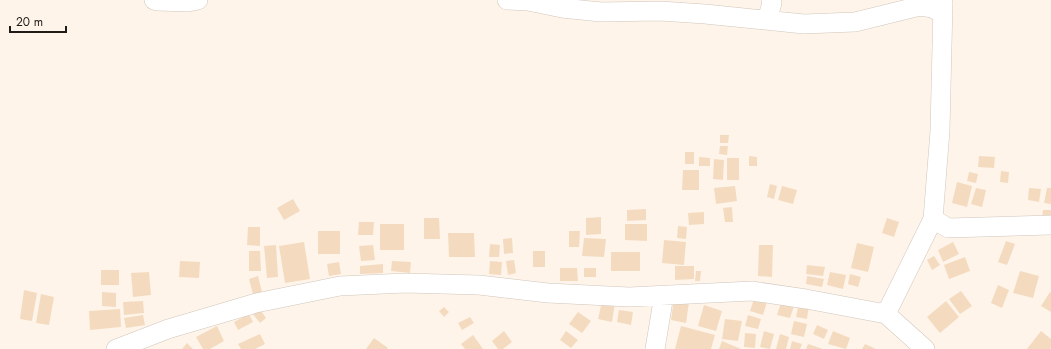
<svg xmlns="http://www.w3.org/2000/svg" width="1051" height="349" viewBox="0 0 1051 349" font-family="Jost,sans-serif">
  <style>
    .building { fill: #f4dbc0 }
    .lines { fill: none; stroke-linecap: round; stroke-linejoin: round }
    .minor-casing { stroke: #d0c6bc; stroke-width: 20 }
    .minor { stroke: #fff; stroke-width: 19 }
  </style>
  <rect width="100%" height="100%" fill="#fef4e9"/>
  <path class="building" d="M720 135H729L728 143H720Z
    M720 146H728L727 155 719 154Z
    M685 152H694V164H685Z
    M749 156 757 157V166H749Z
    M979 156 995 157 994 168 978 167Z
    M699 157 710 158V166H699Z
    M727 158H739V180H727Z
    M714 159 724 160 723 180 713 179Z
    M683 170H699V190H682Z
    M1001 171 1009 172 1008 183 1000 182Z
    M969 172 978 174 976 183 967 181Z
    M957 182 972 186 967 207 952 203Z
    M770 184 777 186 774 199 767 197Z
    M735 186 737 201 716 204 714 188Z
    M782 186 797 190 793 204 778 200Z
    M976 188 986 190 982 207 971 204Z
    M1029 188 1041 189 1039 202 1028 200Z
    M1047 188H1051V204L1044 203Z
    M293 199 300 211 284 220 277 208Z
    M732 207 733 222H725L723 208Z
    M646 209V220L627 221V210Z
    M1043 210H1051V218H1042Z
    M704 212V224L689 225 688 213Z
    M601 217V234L586 235V218Z
    M424 218H439L440 239H424Z
    M887 218 899 222 894 237 882 233Z
    M359 222H374L373 235H358Z
    M380 224H404V250H380Z
    M625 224H647V241L625 240Z
    M678 226 687 227 686 239 677 238Z
    M248 227H260V246L247 245Z
    M318 231H340V254H318Z
    M569 231H580L579 247H569Z
    M448 233H474L475 257H449Z
    M512 238 513 253 504 254 503 239Z
    M584 238 606 239 604 257 582 256Z
    M664 240 686 242 684 265 662 263Z
    M1006 241 1015 244 1007 265 998 262Z
    M304 242 310 279 285 283 279 246Z
    M953 242 959 254 943 262 938 250Z
    M857 243 874 247 868 272 851 268Z
    M490 244 500 245 499 257H489Z
    M276 245 278 277 267 278 264 246Z
    M373 245 375 260 361 261 359 246Z
    M759 245H773L772 277 758 276Z
    M249 251H260L261 271H249Z
    M533 251H545V267H533Z
    M611 252H640V271H611Z
    M934 256 940 265 932 270 927 260Z
    M965 257 970 271 949 279 944 265Z
    M514 260 516 273 508 275 506 261Z
    M180 261 200 262 199 278 179 277Z
    M392 261 411 262 410 273 391 271Z
    M490 261 502 262 501 275 489 274Z
    M339 262 341 274 329 276 327 264Z
    M383 264V273L360 274V266Z
    M807 265 825 267 823 276 806 274Z
    M675 266H694V279L675 280Z
    M560 268H577L578 281H560Z
    M584 268H596V277H584Z
    M101 270H119V285H101Z
    M696 271H701L700 281H695Z
    M1020 271 1039 276 1033 298 1013 293Z
    M149 272 151 295 133 297 131 273Z
    M830 272 846 275 843 289 827 285Z
    M850 274 861 277 858 287 848 284Z
    M258 276 262 292 253 294 249 279Z
    M807 276 824 279 822 287 806 284Z
    M998 285 1009 290 1002 308 991 303Z
    M24 290 37 293 32 321 20 319Z
    M961 291 972 306 960 314 949 299Z
    M102 292 116 293V307L102 306Z
    M1050 292 1051 293V312L1041 306Z
    M41 294 54 297 49 325 36 323Z
    M783 296 796 300 790 318 777 315Z
    M674 299 689 302 686 323 671 320Z
    M754 299 767 302 763 315 750 311Z
    M143 301 144 313 124 315 123 302Z
    M602 301 615 303 612 322 598 319Z
    M946 301 959 317 940 333 927 317Z
    M799 302 809 304 807 319 796 317Z
    M704 305 722 311 716 331 698 326Z
    M444 307 449 312 444 317 439 311Z
    M259 308 266 318 260 323 252 313Z
    M120 309 121 327 90 330 89 311Z
    M619 310 633 312 631 325 617 322Z
    M578 312 591 321 582 333 569 324Z
    M249 314 253 322 238 330 234 322Z
    M143 315 145 325 126 328 124 318Z
    M748 315 761 319 758 329 745 326Z
    M470 317 474 323 462 330 458 323Z
    M725 319 742 321 738 341 722 339Z
    M794 321 807 324 804 337 791 334Z
    M817 325 828 330 824 339 813 334Z
    M217 326 224 341 210 349H203L196 337Z
    M681 326 715 335 711 349H675Z
    M504 331 512 342 503 349H498L492 341Z
    M566 331 578 340 571 348 560 340Z
    M764 331 774 334 770 349 760 347Z
    M833 331 850 338 846 349 828 344Z
    M1041 331 1051 339V347L1050 349H1027Z
    M745 333 756 334 755 348 744 347Z
    M260 334 265 344 255 349H241L238 344Z
    M780 334 789 337 786 349H776Z
    M473 335 483 349H465L461 344Z
    M374 338 388 348 387 349H366Z
    M722 341 741 349H719Z
    M792 341 802 344 800 349H790Z
    M187 343 193 349H182Z
    M808 344 823 349H806Z
    M865 344 876 349H862Z"/>
  <g class="lines">
    <defs>
      <path id="minor" d="M154 0 157 1 188 2 198 0
        M507 0 528 1 562 8 601 12 660 11 705 14 804 24 855 22 920 6 933 8 943 15
        M767 20 772 3 771 0
        M933 219 948 228 1051 225
        M886 314 933 219 940 131 943 3
        M116 349 168 329 256 303 340 286 405 283 479 285 548 293 629 297 752 291 806 299 886 314 925 349
        M655 349 664 295"/>
    </defs>
    <use href="#minor" class="minor-casing"/>
    <use href="#minor" class="minor"/>
  </g>
  <path d="M10 26v6h56v-6" fill="none" stroke="#1f1b18" stroke-width="2"/>
  <text x="16" y="26" font-size="12" fill="#1f1b18" stroke="#fef4e9" stroke-width="3" paint-order="stroke">20 m</text>
</svg>
